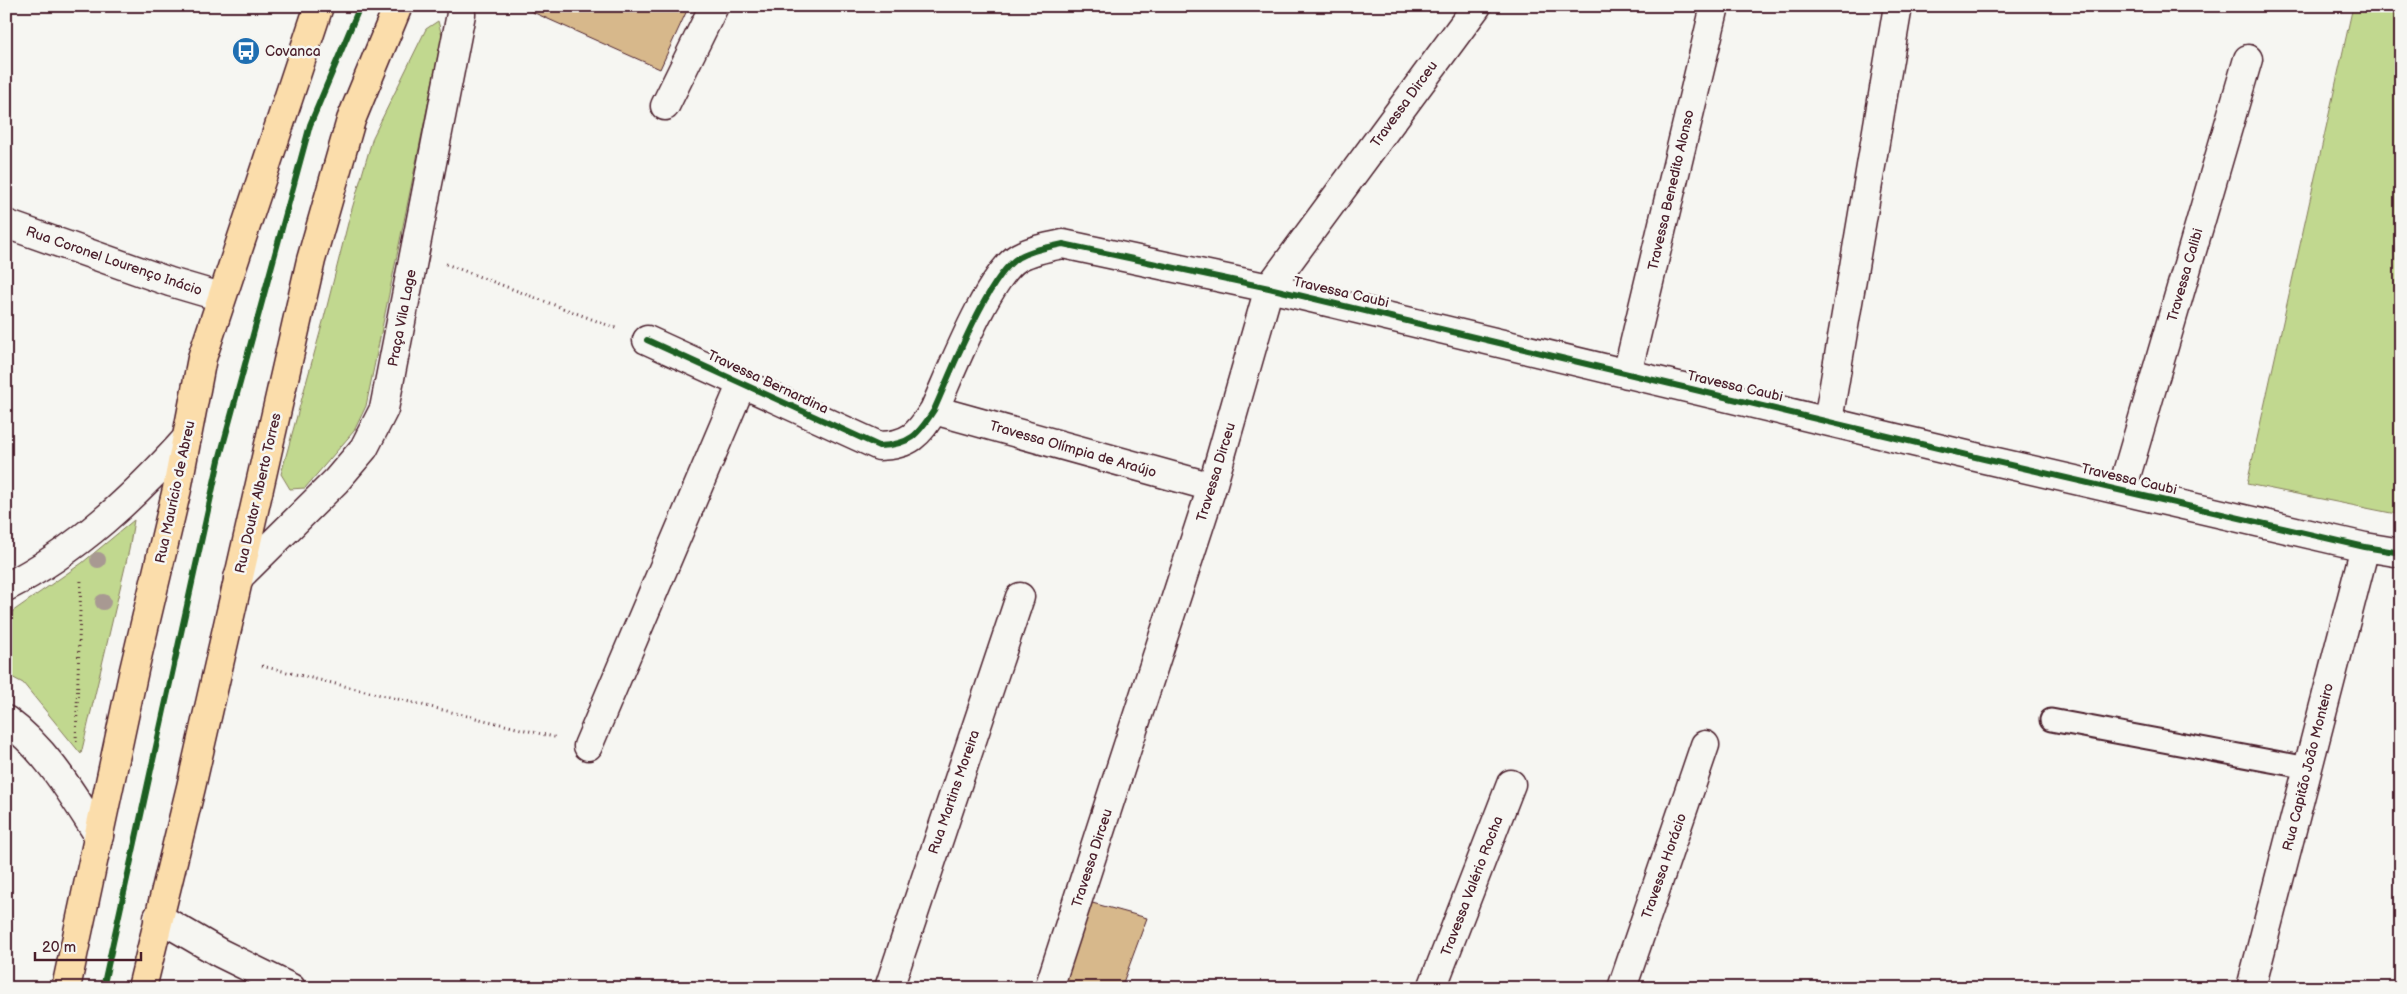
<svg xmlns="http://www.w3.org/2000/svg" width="2407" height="994" viewBox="0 0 2407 994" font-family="'Balsamiq Sans',sans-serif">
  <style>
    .green { fill: #c1d88f; stroke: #867c5d }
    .building { fill: #d7b88b; stroke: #4a1f2b }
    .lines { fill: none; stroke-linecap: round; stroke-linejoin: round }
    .service-casing { stroke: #4a1f2b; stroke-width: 25 }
    .minor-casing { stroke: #4a1f2b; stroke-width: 31 }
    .tertiary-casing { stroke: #4a1f2b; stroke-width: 31 }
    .secondary-casing { stroke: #4a1f2b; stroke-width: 31 }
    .primary-casing { stroke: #4a1f2b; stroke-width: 31 }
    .path { stroke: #4a1f2b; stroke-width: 3; stroke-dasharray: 1 4; stroke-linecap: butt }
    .service { stroke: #f6f6f2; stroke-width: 21 }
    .minor { stroke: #f6f6f2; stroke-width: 28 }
    .tertiary { stroke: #f6f6f2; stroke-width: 28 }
    .secondary { stroke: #f6f6f2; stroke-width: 28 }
    .primary { stroke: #fbddab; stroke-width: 28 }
    .cycleway-casing { stroke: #f6f6f2; stroke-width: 9 }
    .cycleway { stroke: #1b5e20; stroke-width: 6 }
    .tree { fill: #a89992 }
    .labels { text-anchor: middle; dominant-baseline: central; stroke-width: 5; stroke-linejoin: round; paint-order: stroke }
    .poi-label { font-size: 14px; fill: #4a1f2b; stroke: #f6f6f2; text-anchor: start }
    .street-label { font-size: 14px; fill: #4a1f2b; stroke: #f6f6f2 }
  </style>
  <rect width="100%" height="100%" fill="#f6f6f2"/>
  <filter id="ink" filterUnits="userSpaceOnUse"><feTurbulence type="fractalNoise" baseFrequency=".02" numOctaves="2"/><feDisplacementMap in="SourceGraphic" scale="10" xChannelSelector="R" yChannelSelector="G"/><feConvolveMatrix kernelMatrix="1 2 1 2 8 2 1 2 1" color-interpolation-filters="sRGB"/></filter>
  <g filter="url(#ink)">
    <path class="green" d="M2353 6H2401V515L2247 484Z
      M438 21 442 36 366 406 354 431 305 488 290 489 281 474 324 318 349 219 373 137 426 29Z
      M134 520 129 550 81 754 23 683 6 674V616L82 563Z"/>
    <path class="building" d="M519 6H689L660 69Z
      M1085 901 1147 918 1121 988H1057Z"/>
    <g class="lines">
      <defs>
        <path id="service" d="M2051 720 2308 768"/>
        <path id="minor" d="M665 106 714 6
          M6 224 170 282 221 297
          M647 340 879 446C910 445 918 435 934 410 950 375 988 275 1019 257 1032 250 1048 247 1063 244L1269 288 1984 459 2365 547 2401 553
          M1627 374 1715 6
          M934 410 1212 487
          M1828 421 1898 6
          M2122 490 2248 59
          M238 578 336 481 364 448 384 409 461 14 460 6
          M588 746 742 383
          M889 988 1020 597
          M1049 988 1212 487 1269 288 1477 6
          M1432 988 1511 784
          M1622 988 1705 745
          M2251 988 2365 547"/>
        <path id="tertiary" d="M158 917 220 953 291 988"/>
        <path id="secondary" d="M6 587C77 551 135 496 187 438
          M6 720C47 750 72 794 99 836"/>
        <path id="primary" d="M66 988 134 670 177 489 202 358 319 6
          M142 988 191 787 311 260 351 120 398 6"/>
      </defs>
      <use href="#service" class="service-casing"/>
      <use href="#minor" class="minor-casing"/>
      <use href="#tertiary" class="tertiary-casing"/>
      <use href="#secondary" class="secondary-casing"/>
      <use href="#primary" class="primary-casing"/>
      <path class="path" d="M446 264 618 329
        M262 666 558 738
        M76 742 81 578"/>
      <use href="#service" class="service"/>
      <use href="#minor" class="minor"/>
      <use href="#tertiary" class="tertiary"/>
      <use href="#secondary" class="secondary"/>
      <use href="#primary" class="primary"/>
      <defs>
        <path id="cycleway" d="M647 340 879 446C910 445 918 435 934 410 950 375 988 275 1019 257 1032 250 1048 247 1063 244L1269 288 1984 459 2365 547 2401 553
          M103 988 219 460 310 125 360 6"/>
      </defs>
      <use href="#cycleway" class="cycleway-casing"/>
      <use href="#cycleway" class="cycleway"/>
    </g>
    <g class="tree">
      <circle cx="98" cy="560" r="8"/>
      <circle cx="103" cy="602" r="8"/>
    </g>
  </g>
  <defs>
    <symbol id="bus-disc" viewBox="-11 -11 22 22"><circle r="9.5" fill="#1f6fb2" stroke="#f6f6f2"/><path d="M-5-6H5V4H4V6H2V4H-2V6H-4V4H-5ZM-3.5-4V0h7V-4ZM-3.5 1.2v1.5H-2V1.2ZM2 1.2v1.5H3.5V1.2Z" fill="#fff"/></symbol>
  </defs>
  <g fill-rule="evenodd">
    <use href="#bus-disc" x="230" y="35" width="32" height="32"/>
  </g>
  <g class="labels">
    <g class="poi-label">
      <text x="265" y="51">Covanca</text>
    </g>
    <g class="street-label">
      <text transform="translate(1404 104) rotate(-54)">Travessa Dirceu</text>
      <text transform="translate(1671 190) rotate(-77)">Travessa Benedito Alonso</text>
      <text transform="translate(114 261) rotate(19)">Rua Coronel Lourenço Inácio</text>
      <text transform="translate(2185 275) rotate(-74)">Travessa Calibi</text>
      <text transform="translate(1341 292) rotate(13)">Travessa Caubi</text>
      <text transform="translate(402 318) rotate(-79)">Praça Vila Lage</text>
      <text transform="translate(768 382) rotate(25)">Travessa Bernardina</text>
      <text transform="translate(1735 386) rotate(13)">Travessa Caubi</text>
      <text transform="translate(1073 449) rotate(16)">Travessa Olímpia de Araújo</text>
      <text transform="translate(1216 472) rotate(-73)">Travessa Dirceu</text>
      <text transform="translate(2129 479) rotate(13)">Travessa Caubi</text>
      <text transform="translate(175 492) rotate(-78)">Rua Maurício de Abreu</text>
      <text transform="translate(258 493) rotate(-77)">Rua Doutor Alberto Torres</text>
      <text transform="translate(2308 767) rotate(-76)">Rua Capitão João Monteiro</text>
      <text transform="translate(954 792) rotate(-71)">Rua Martins Moreira</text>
      <text transform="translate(1092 858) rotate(-72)">Travessa Dirceu</text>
      <text transform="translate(1664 866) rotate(-71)">Travessa Horácio</text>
      <text transform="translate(1472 886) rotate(-69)">Travessa Valério Rocha</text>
    </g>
  </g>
  <rect width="2407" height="994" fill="none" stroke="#f6f6f2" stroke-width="25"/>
  <rect x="12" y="12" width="2382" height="969" fill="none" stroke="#4a1f2b" stroke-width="2" filter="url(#ink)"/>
  <path d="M35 952v8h106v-8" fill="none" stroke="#4a1f2b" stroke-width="2.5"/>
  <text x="42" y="952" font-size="15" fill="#4a1f2b" stroke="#f6f6f2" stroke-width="4" paint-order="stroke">20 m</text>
</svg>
